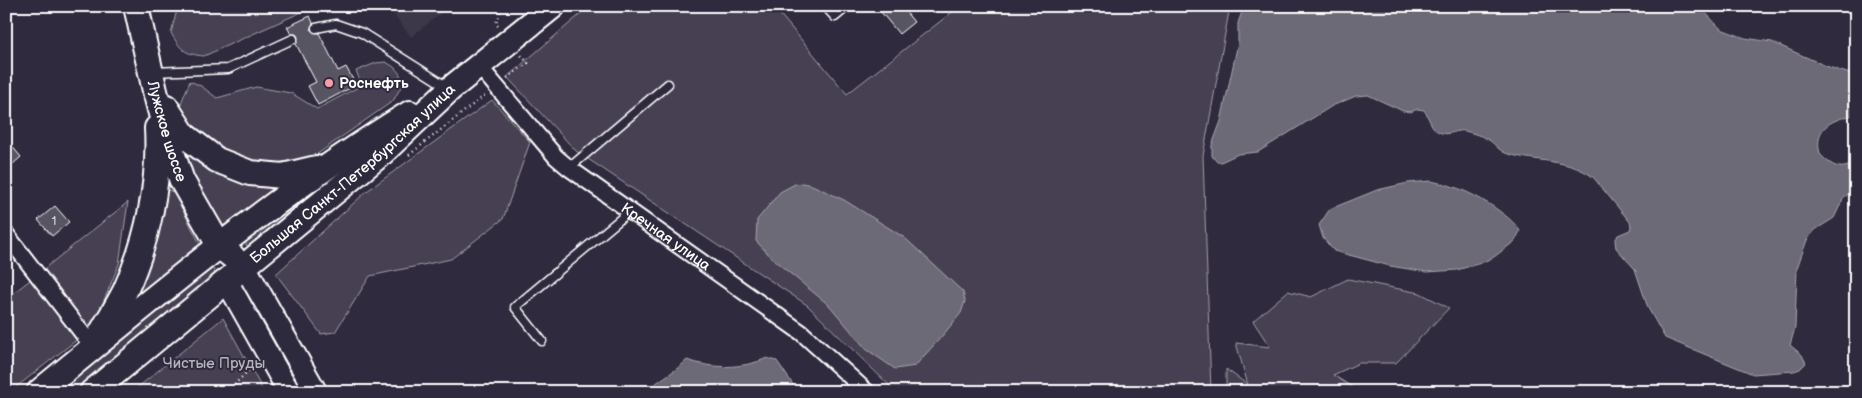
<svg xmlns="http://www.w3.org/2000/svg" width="1862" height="398" viewBox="0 0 1862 398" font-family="'Balsamiq Sans',sans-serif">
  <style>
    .built { fill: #3c3749 }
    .green { fill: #464152; stroke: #a2a0a8 }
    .water { fill: #6d6a77; stroke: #a7a6ad }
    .building { fill: #595564; stroke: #fff }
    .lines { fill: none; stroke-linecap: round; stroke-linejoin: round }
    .lane-casing { stroke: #fff; stroke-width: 11 }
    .street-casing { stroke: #fff; stroke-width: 19 }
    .secondary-casing { stroke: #fff; stroke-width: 25 }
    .primary-casing { stroke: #fff; stroke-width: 28 }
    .path { stroke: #fff; stroke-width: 2.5; stroke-dasharray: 1 4; stroke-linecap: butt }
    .lane { stroke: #2f2a3d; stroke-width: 8 }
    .street { stroke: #2f2a3d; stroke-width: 15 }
    .secondary { stroke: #2f2a3d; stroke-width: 21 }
    .primary { stroke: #2f2a3d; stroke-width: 24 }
    .poi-dot { fill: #ff9aa2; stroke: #2f2a3d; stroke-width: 2 }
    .labels { text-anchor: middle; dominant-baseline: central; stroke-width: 4; stroke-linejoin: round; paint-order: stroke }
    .number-label { font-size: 12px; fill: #d6d4d8 }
    .poi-label { font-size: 15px; font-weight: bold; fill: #fff; stroke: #2f2a3d; text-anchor: start }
    .street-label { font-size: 15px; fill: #fff; stroke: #2f2a3d }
    .park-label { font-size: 15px; fill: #b5b3ba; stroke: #2f2a3d }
  </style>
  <rect width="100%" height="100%" fill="#2f2a3d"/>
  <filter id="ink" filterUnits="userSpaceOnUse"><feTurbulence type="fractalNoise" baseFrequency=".02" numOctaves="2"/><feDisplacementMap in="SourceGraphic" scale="10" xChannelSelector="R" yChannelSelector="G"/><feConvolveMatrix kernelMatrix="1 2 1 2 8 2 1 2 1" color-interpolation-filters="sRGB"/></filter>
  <g filter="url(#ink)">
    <path class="built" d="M387 6H450L411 37Z"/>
    <path class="green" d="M178 6H315L204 56C184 54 181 50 171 33Z
      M590 6H773L847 94 960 6H1230L1203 156 1211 392H896L807 305 576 151 507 77Z
      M386 62 394 67 400 74 401 87 393 101 303 164 287 168 241 159 203 138 183 121 181 103 190 81 201 86 217 98 256 87 291 93 317 109 362 85 356 71 376 63Z
      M492 100 530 142 503 219 451 259 370 276 335 332 321 334 276 274 367 191Z
      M393 131 255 247 246 245V235Z
      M183 147 247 182 278 188 223 227 192 181Z
      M165 189 171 191 175 195 200 244 196 251 133 299Z
      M128 202 119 264 93 327 10 392H6V299Z
      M206 265 214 270 215 279 79 392H50Z
      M1348 279 1420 293 1449 308 1396 363H1359L1333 375 1360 392H1226V369L1248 385 1236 343 1270 347 1253 321 1288 291 1311 297Z
      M223 318 264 392H132Z"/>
    <path class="water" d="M1244 6H1699L1721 29 1745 38 1772 42 1826 66 1856 76V114C1834 120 1813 125 1820 154 1830 165 1843 174 1856 160V187L1843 199 1834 218 1815 230 1807 240 1797 268 1795 328 1790 345 1802 355 1806 363 1800 369 1794 371 1753 374 1665 338 1648 308 1635 269 1616 248 1615 241 1618 235 1630 230 1631 226 1630 222 1593 177C1569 159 1536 162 1508 154 1498 151 1495 143 1487 139 1480 135 1472 133 1465 131 1457 129 1448 137 1439 132 1431 129 1429 117 1424 110L1418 109 1410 112 1403 111 1368 95 1356 96 1332 106 1258 152 1238 154 1221 162H1217L1212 156V145L1221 121 1238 43V23Z
      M1431 181C1439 183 1447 184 1454 187 1473 193 1510 214 1520 231L1515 241 1494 257 1481 263 1457 270 1427 272 1390 266 1334 251 1323 238 1319 225 1330 209 1377 190 1408 183Z
      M802 183 812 185 844 200 905 238 963 292 965 301 961 313 943 335 915 366 895 369 866 349 830 306 775 261 756 241 757 220 780 192 795 184Z
      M767 358 777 361 798 392H635L643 385 651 387C662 378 677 370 687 360 712 369 742 369 767 358Z"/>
    <path class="building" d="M876 6H901L914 22 899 34Z
      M310 16 313 23 311 27 312 31 319 33 338 71 346 67 356 85 318 105 308 86 316 82 296 44 298 37 296 34H291L287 27Z
      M6 139 21 157 6 170Z
      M55 206 69 222 52 236 38 220Z"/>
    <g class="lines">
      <defs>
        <path id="lane" d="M825 6 835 17 848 6
          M316 28 336 24 362 33 449 88
          M153 72 228 69 293 39
          M569 168 668 84
          M542 341 515 307 630 211"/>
        <g id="street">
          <path id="s1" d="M479 66 556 157 569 168 802 333 867 392"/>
          <path d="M6 234 93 347"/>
        </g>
        <path id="secondary" d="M244 265 316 392
          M226 280 289 392"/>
        <g id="primary">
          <path id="s2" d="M136 6 155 91 169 144 182 181 220 247 233 257"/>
          <path d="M166 107 184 135 217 160 250 173 283 176 317 168"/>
          <path d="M99 337C107 322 117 307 125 291 148 241 160 182 157 128"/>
          <path d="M39 392C158 294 278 193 410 113"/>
          <path id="s3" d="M92 392 382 153 450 89 553 6"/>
        </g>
      </defs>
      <use href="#lane" class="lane-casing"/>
      <use href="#street" class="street-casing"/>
      <use href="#secondary" class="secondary-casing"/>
      <use href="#primary" class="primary-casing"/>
      <path class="path" d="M498 26 496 24 502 6
        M507 78 528 63 520 54
        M409 155 485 95
        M227 392 254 365"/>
      <use href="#lane" class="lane"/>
      <use href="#street" class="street"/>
      <use href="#secondary" class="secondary"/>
      <use href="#primary" class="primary"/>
    </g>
  </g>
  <circle class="poi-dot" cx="329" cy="83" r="5"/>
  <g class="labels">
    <g class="number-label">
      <text x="54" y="221">1</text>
    </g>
    <g class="poi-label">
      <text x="339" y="83">Роснефть</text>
    </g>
    <g class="street-label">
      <text stroke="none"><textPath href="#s2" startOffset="129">Лужское шоссе</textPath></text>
      <text stroke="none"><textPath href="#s3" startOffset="340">Большая Санкт-Петербургская улица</textPath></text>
      <text stroke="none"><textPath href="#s1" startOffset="255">Кречная улица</textPath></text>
    </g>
    <g class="park-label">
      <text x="214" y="363">Чистые Пруды</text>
    </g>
  </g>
  <rect width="1862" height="398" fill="none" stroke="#2f2a3d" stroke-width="25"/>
  <rect x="12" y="12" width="1837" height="373" fill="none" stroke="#fff" stroke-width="2" filter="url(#ink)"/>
</svg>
